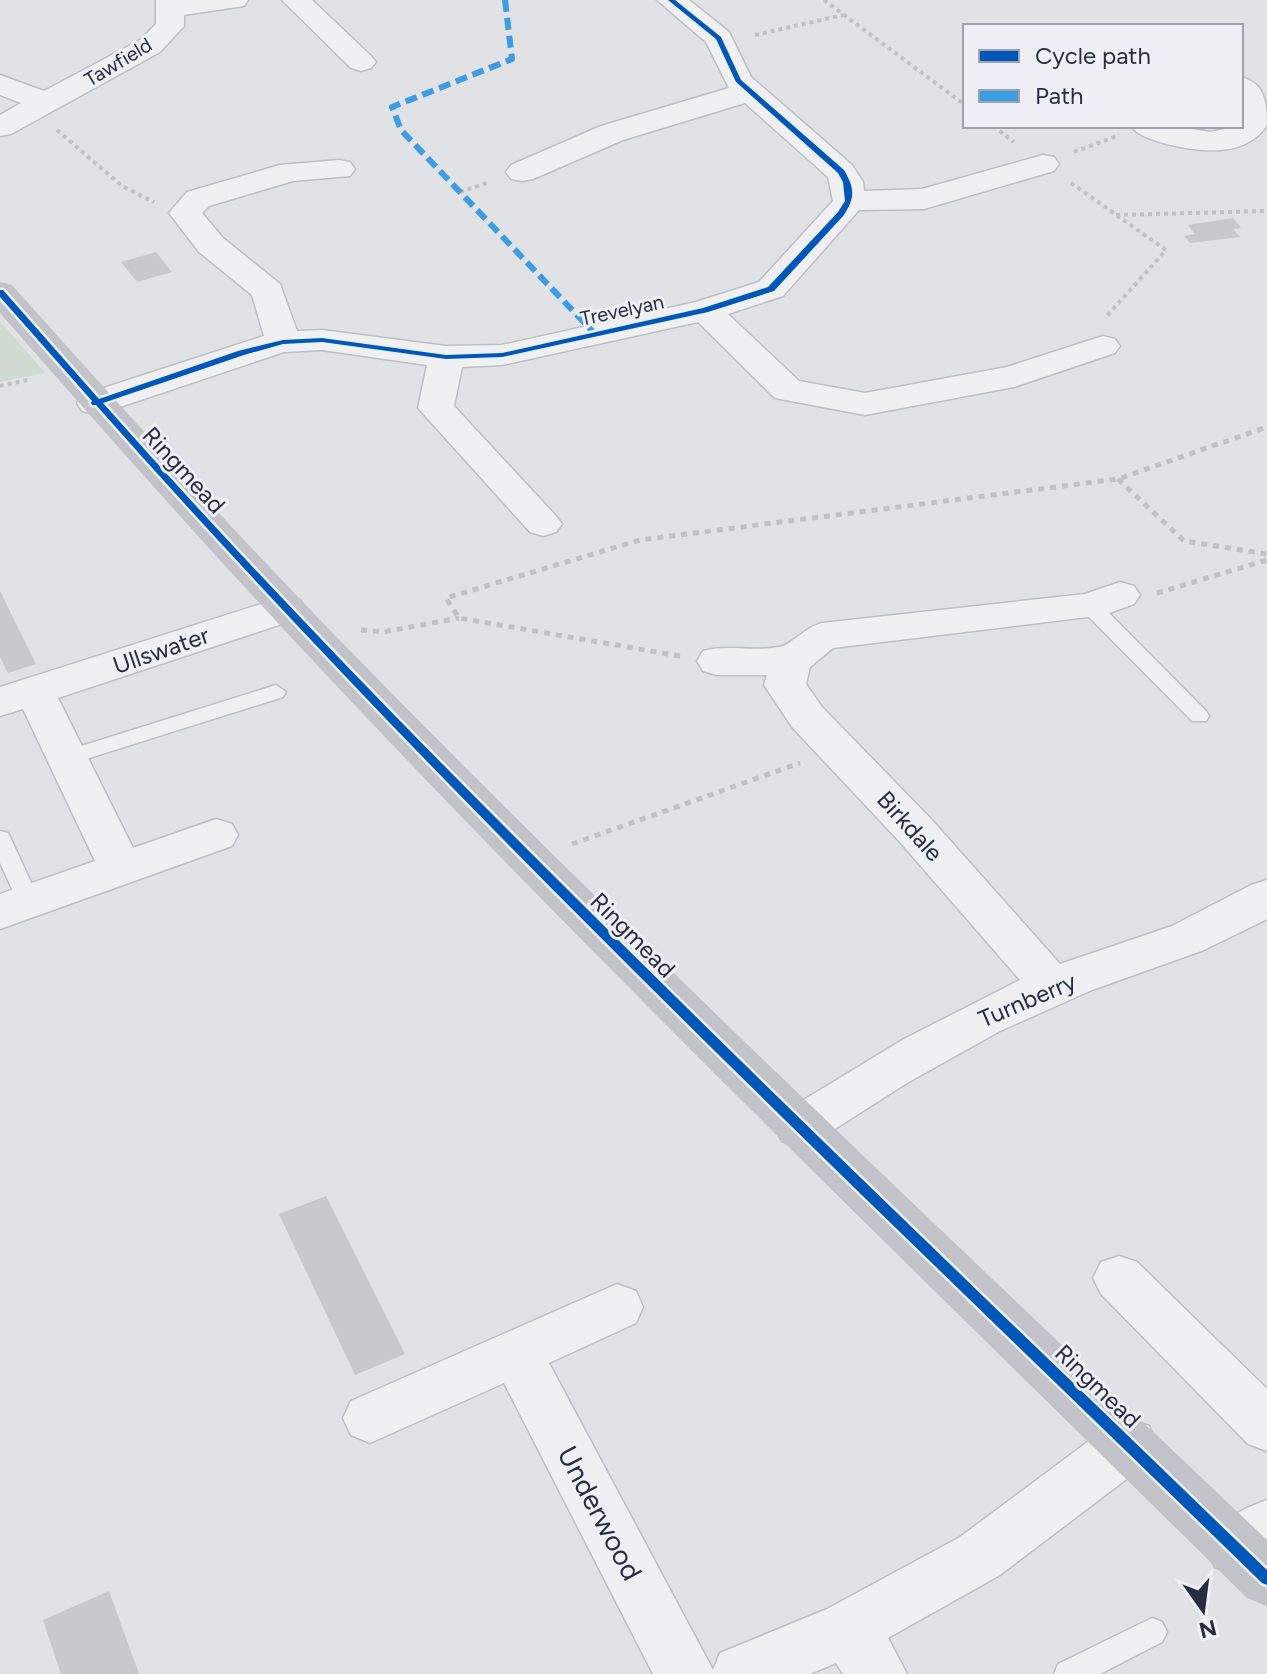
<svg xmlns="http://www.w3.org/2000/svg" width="1267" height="1674" viewBox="0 0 1267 1674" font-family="Figtree,sans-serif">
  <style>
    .green { fill: #cfdad1 }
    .building { fill: #c7c9ce }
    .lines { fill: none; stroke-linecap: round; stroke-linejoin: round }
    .lane-casing { stroke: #bdbfc4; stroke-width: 3 }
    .street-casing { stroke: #bdbfc4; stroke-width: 3 }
    .path-far1 { stroke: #c0c0c6; stroke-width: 4; stroke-dasharray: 4 4; stroke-linecap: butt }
    .path { stroke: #c0c0c6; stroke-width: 5; stroke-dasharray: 6 6; stroke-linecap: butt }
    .lane { fill: #f0f0f3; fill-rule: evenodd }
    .street { fill: #f0f0f3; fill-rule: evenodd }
    .secondary { fill: #c1c3c9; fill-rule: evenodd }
    .quiet { stroke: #3d9ce3; stroke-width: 6; stroke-dasharray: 12 6; stroke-linecap: butt }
    .cycleway-casing { stroke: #eef0f6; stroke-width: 5 }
    .cycleway { fill: #0057b8; fill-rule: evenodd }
    .labels { text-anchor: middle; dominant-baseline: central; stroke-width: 6; stroke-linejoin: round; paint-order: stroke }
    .far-street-label { font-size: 20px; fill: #272c40; stroke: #eef0f6 }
    .street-label { font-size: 24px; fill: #272c40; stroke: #eef0f6 }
    .near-street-label { font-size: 28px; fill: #272c40; stroke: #eef0f6 }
  </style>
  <rect width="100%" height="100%" fill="#e0e2e6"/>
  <path class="green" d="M0 321 45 373 0 382Z"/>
  <path class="building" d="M1233 218 1241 228 1233 229 1240 237 1190 243 1184 236 1195 234 1188 225Z
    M156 252 172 272 137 282 121 262Z
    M0 591 36 664 8 673 0 657Z
    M326 1196 405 1354 355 1375 279 1214Z
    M109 1591 139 1674H61L43 1620Z"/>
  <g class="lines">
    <defs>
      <path id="lane" d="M1090 600 1097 601 1206 711 1209 716 1206 721H1192L1083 611 1080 606Z
        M276 685 286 692 283 697 67 765 59 763 56 758 59 753Z
        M0 831 8 833 11 839 40 902 37 908 29 910 21 908 18 902 0 863Z
        M1152 1618 1162 1622 1167 1632 1162 1642 1100 1674H1054L1058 1664Z"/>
      <path id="street" d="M156 0H248L244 6 184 15V26L160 52 11 134 0 136V115L21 103 0 95V75L44 91 140 40 156 24Z
        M282 0H312L371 56 376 62 371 68 361 71 351 68Z
        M657 0H689L729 32 751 77 852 165 863 182 864 191 922 189 1043 155 1054 157 1059 164 1054 171 924 209 859 210 783 296 728 314 799 381 865 393 1007 367 1103 336 1115 339 1120 346 1115 353 1014 387 865 415 775 398 698 322 502 365 462 367 454 406 556 516 562 524 556 532 543 536 530 532 418 408 427 365 322 350 284 352 108 411 95 414 82 411 77 403 82 395 264 336 252 295 199 252 169 213 187 192 280 165 339 160 350 162 355 169 350 176 293 181 209 206 202 213 223 238 280 284 297 331 322 330 446 346 502 345 696 302 759 282 833 201 828 177 745 103 623 140 533 179 522 181 511 179 506 172 511 165 601 126 729 88 706 42Z
        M1241 77C1265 83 1267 103 1267 125 1245 159 1197 152 1163 143 1151 139 1138 136 1131 126H1174L1210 132 1241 126Z
        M1120 582 1134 586 1140 595 1134 604 1104 615 833 648 810 667 806 684 822 707 931 819 1060 964 1172 926 1251 885 1267 880V919L1204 950 1092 990 1000 1031 907 1083 816 1141 799 1147 782 1141 774 1127 782 1113 904 1039 1020 980 899 841 792 727 764 685 767 675H717L703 671 697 661 703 651C728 644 753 652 779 647 792 645 805 627 822 623L1085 594Z
        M286 596 300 600 306 609 300 618 58 698 133 848 216 819 232 824 238 835 232 846 0 929V894L95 861 23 709 0 716V687Z
        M1119 1256 1137 1262 1267 1389V1451L1248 1444 1101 1294 1093 1278 1101 1262Z
        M617 1284 636 1291 643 1307 636 1323 549 1363 713 1670 720 1653 827 1609 960 1537 1109 1426 1129 1419 1149 1426 1157 1444 1149 1462 1000 1575 888 1638 907 1674H843L836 1663 810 1674H653L504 1383 370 1443 351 1435 343 1418 351 1401Z
        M1267 1500V1559L1235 1575 1215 1567 1206 1548C1219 1520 1239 1510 1267 1500Z"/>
    </defs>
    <use href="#lane" class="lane-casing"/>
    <use href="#street" class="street-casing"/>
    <path class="path-far1" d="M824 0 965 105
      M755 35 843 15
      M993 126 1014 142
      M57 130 122 186 154 202
      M1074 152 1117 136
      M1071 183 1166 250 1106 317
      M460 192 490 182
      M1116 215 1267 211
      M0 386 31 379"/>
    <path class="path" d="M1118 479 1184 541 1267 554
      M1157 593 1267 560
      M361 630 383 632 459 618
      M680 656 459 618 446 598 640 540 1118 479 1267 427
      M572 844 800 763"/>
    <use href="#lane" class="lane"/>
    <use href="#street" class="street"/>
    <path class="secondary" d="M0 282 12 285C113 398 215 511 320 620 627 936 948 1236 1267 1540V1606L1247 1598C925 1280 597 966 288 634 190 529 95 421 0 313Z"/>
    <path class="quiet" d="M505 0 512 59 392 107 401 130 595 334"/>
    <defs>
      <path id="cycleway" d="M668 0H675L721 37 741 80 844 170C855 189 855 197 844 215L774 291 708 312 502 357 446 359 322 342 283 344 244 355 103 403C246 564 396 719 549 871 785 1107 1027 1338 1267 1570V1585L1262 1583C867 1198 462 819 96 405H92L91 403 92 401 0 297V290H3L99 399 238 351 283 340 322 338 446 355 502 353 703 308 768 287 838 212 845 201 843 182 838 173 736 82 716 39Z"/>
    </defs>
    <use href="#cycleway" class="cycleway-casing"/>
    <use href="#cycleway" class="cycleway"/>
  </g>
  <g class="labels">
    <g class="far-street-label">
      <text transform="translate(118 62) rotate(-31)">Tawfield</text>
      <text transform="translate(622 310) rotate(-12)">Trevelyan</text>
    </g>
    <g class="street-label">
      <text transform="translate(184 470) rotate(47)">Ringmead</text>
      <text transform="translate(161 650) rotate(-19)">Ullswater</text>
      <text transform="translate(910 826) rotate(48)">Birkdale</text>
      <text transform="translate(633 935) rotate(45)">Ringmead</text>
      <text transform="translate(1027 1000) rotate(-23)">Turnberry</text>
      <text transform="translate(1098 1386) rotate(44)">Ringmead</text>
    </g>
    <g class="near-street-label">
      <text transform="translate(600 1513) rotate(62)">Underwood</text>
    </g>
  </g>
  <rect x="963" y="24" width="280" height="104" fill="#eef0f6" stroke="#9ea2ad" stroke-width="2"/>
  <rect x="979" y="50" width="40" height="12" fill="#0057b8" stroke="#9ea2ad" stroke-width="2"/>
  <text x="1035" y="64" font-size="24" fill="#272c40">Cycle path</text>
  <rect x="979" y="90" width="40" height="12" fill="#3d9ce3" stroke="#9ea2ad" stroke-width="2"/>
  <text x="1035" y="104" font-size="24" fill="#272c40">Path</text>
  <g transform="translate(1203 1610) rotate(166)" stroke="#eef0f6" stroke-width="6" paint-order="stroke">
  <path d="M0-6L14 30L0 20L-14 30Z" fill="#272c40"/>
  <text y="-12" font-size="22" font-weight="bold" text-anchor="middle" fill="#272c40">N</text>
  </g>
</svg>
